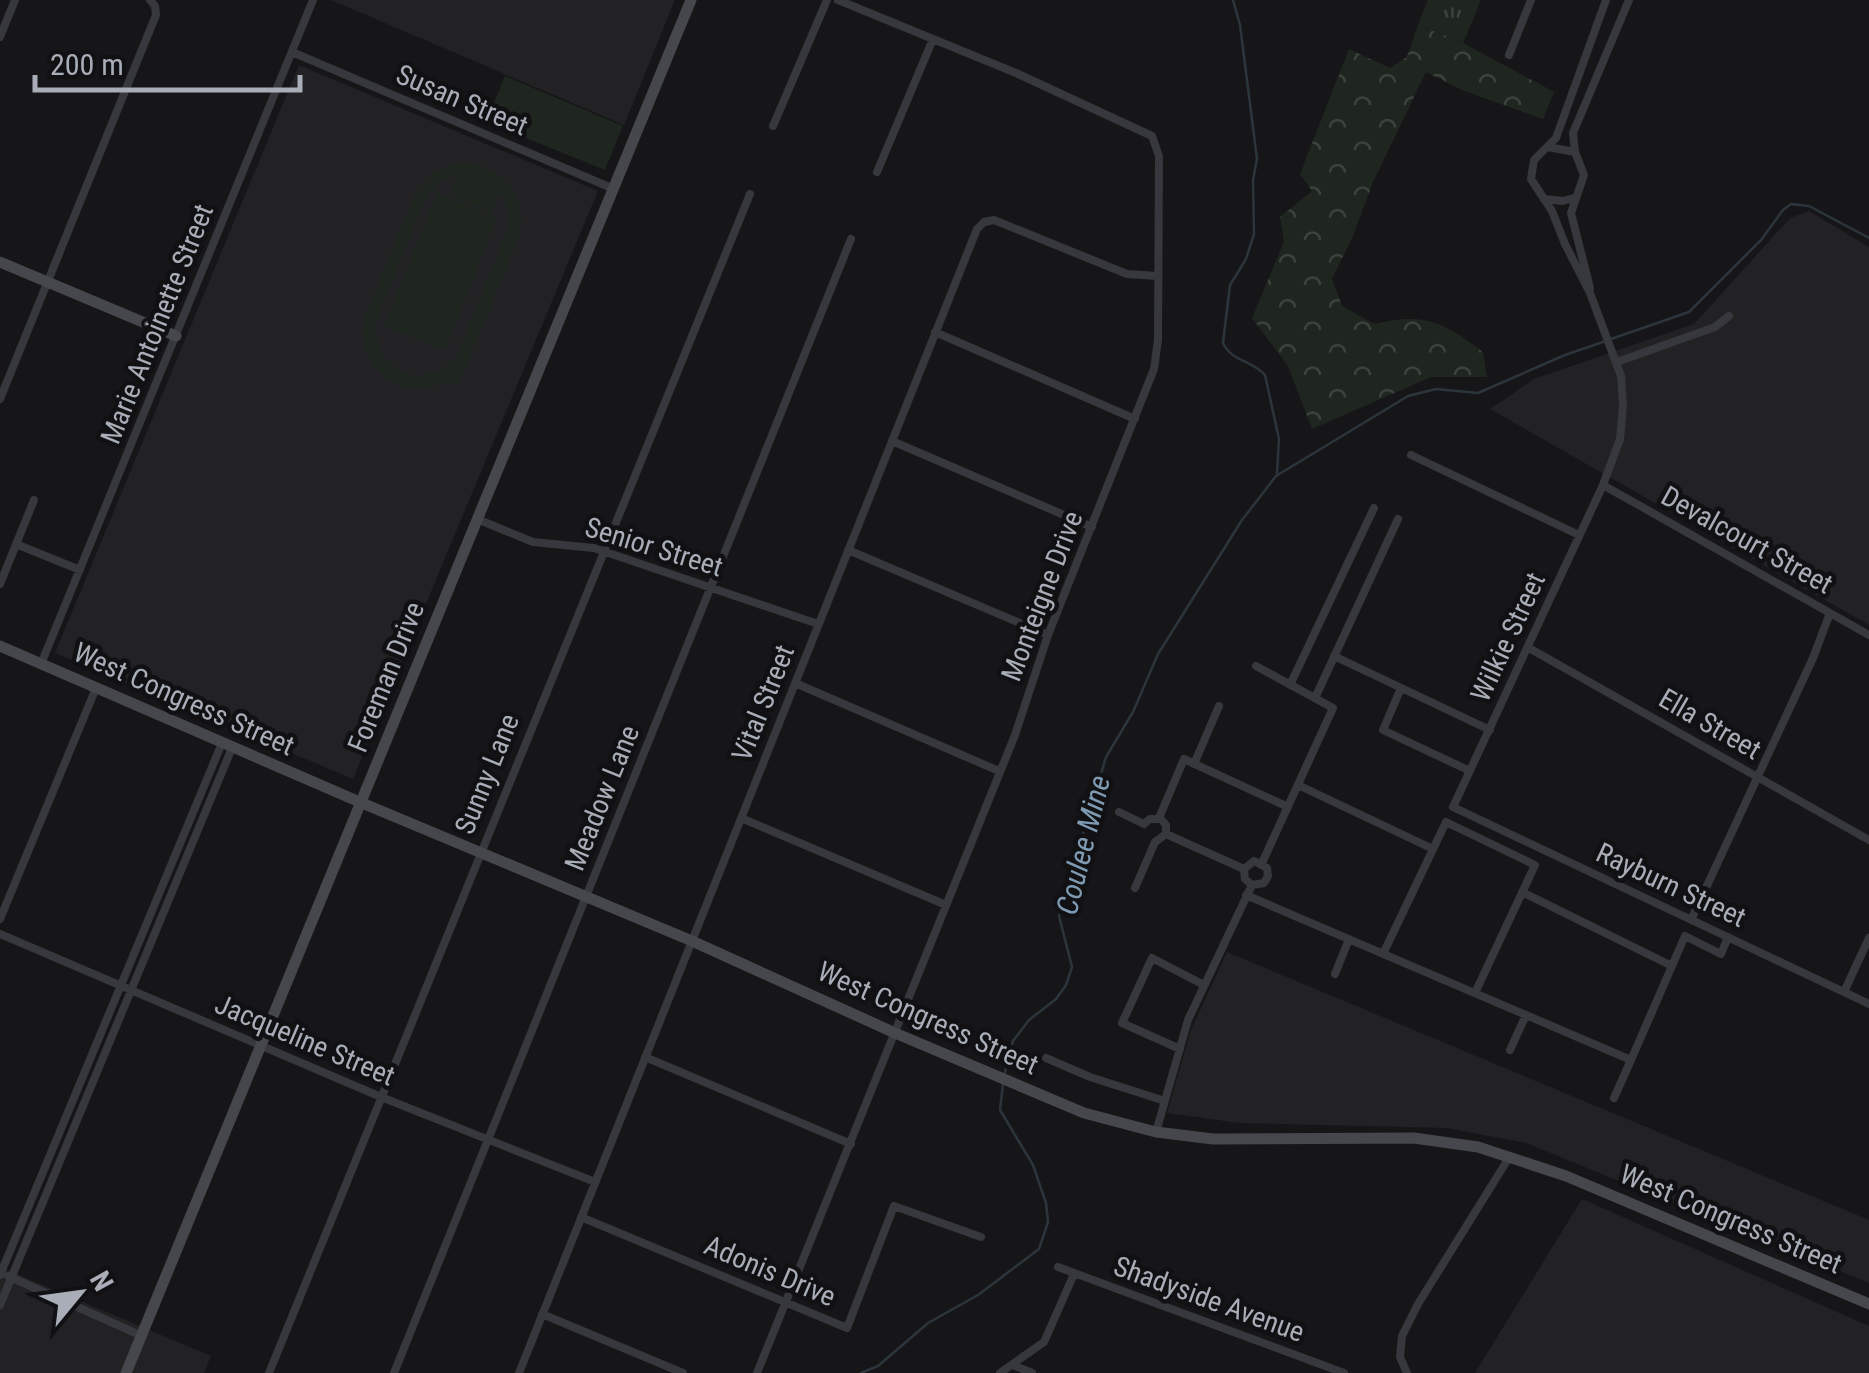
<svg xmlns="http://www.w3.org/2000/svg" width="1869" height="1373" viewBox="0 0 1869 1373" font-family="'Roboto Condensed',sans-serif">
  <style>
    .built { fill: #222225 }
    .grass { fill: url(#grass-tufts) }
    .forest { fill: url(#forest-crowns) }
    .pitch { fill: #1e261f; fill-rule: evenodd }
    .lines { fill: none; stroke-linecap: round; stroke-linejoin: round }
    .stream { stroke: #2c353c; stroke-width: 2.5 }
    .street { stroke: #37383d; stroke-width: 8 }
    .secondary { stroke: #45474d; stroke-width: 11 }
    .labels { text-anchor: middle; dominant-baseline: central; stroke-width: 9; stroke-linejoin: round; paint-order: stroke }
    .street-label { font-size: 28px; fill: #a8adb8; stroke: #111113 }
    .water-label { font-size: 30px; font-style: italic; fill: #7f9bb3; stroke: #111113 }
  </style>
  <defs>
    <pattern id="grass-tufts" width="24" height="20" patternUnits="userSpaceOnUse" patternTransform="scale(2.5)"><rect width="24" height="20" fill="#1e261f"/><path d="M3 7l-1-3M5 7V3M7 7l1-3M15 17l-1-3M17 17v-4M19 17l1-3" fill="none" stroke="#3c433d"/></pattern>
    <pattern id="forest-crowns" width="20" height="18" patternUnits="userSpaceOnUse" patternTransform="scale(2.5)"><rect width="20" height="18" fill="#1e261f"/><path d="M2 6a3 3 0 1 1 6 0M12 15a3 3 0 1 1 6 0" fill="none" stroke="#3c433d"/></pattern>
  </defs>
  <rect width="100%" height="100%" fill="#161618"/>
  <path class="built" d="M331 0H675L624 125Z
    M299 65 598 191 353 779 55 653Z
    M1809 211 1869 247V625L1490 409 1534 379 1694 324 1790 218Z
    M1227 952 1869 1220V1283L1526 1143 1447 1128 1239 1123 1167 1113 1191 1030Z
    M1582 1199 1869 1326V1373H1475Z
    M0 1267 211 1356 204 1373H0Z"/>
  <path class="grass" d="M1428 0H1481L1463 43 1418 25Z"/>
  <path class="forest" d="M1418 25 1463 43 1554 92 1543 119 1462 90 1426 72 1373 182 1352 238 1332 279 1342 306 1374 324C1424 312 1442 321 1483 352L1487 377H1431L1312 429 1288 366 1252 318 1284 242 1280 217 1312 191 1300 174 1349 49 1390 68 1407 57Z"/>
  <path class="pitch" d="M505 76 623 126 605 170 486 122Z
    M463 162 486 167 505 180 517 198 522 220 517 242 458 386C443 380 434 388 418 388 381 388 358 353 364 319L417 189 436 170ZM458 175 451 196 491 212 500 192 508 208V229L456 357 437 372 420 376 405 374 382 356 374 327 426 197 440 182Z
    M437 193 497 217 445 350 384 326Z"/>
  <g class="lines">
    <path class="stream" d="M1233 0 1240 25 1257 159 1253 180 1254 234 1246 259 1230 285 1223 343C1232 362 1252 360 1265 375L1279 439 1277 473
      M1611 339 1689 312 1761 240 1783 210 1791 204 1809 206 1869 238
      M1004 1076 1013 1041 1029 1020 1056 999 1066 985 1072 967 1059 916 1106 757 1133 712 1158 654 1242 520 1276 476 1408 396 1436 389 1478 393 1565 355 1603 342
      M861 1373 878 1366 928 1323 978 1295 1039 1249 1048 1222 1046 1203 1033 1165 1000 1110 1003 1084"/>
    <path class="street" d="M1606 0 1556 138 1534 160 1531 179 1552 211 1565 244 1590 293 1621 376 1623 405 1620 439 1603 485 1453 807 1869 1004
      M0 37 15 0
      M292 52 614 189
      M1509 55 1531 0
      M773 126 827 0
      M1548 147 1575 152
      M877 172 933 39
      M1544 199 1563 201 1574 198
      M1590 288 1571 213 1584 175 1575 152 1573 133 1629 0
      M935 332 1135 419
      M1617 362 1715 327 1729 316
      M0 399 156 15 155 6 150 0
      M892 441 1092 527
      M1411 455 1579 535
      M1603 485 1869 635
      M477 519 533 542 594 548 818 624
      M16 544 80 570
      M848 550 1048 635
      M0 584 34 500
      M1529 648 1869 840
      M1334 656 1490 730
      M41 664 313 0
      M1256 666 1333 708 1262 863
      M795 683 999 771
      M1290 685 1374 508
      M1401 688 1383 730 1470 771
      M1315 698 1398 519
      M1194 764 1219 706
      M1298 785 1433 849
      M1119 812 1144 824
      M741 818 946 905
      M1159 818 1184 759 1288 807
      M1144 824 1150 819H1161L1166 825V834
      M1166 834 1244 869 1245 879 1252 885
      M1244 869 1254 861 1267 868 1268 876 1264 883 1252 885
      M1135 888 1155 842 1166 834
      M1522 892 1672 966
      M1246 895 1631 1060 1614 1098
      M0 919 96 688
      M1691 920 1813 658 1830 613
      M0 934 381 1097 595 1182
      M1383 954 1446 822 1535 865 1475 993
      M1335 974 1349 939
      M1844 992 1869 938
      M1180 1049 1122 1023 1152 958 1204 985
      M1510 1050 1526 1015
      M645 1057 851 1144
      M1046 1058 1090 1077 1165 1101
      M1631 1060 1685 936 1721 954 1728 937
      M1156 1132 1188 1020 1252 885
      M581 1217 847 1328 894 1206 981 1237
      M1058 1267 1344 1373
      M0 1275 222 743
      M8 1276 140 1335
      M0 1305 232 748
      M542 1314 683 1373
      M1013 1365 1032 1373
      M269 1373 750 194
      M394 1373 851 239
      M519 1373 977 229 984 222 994 220 1127 274 1157 276
      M757 1373 1015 735 1048 635 1154 369 1158 340 1159 156 1152 136 1016 73 838 0
      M1000 1373 1044 1342 1074 1274
      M1407 1373 1400 1357 1402 1336 1418 1304 1510 1156"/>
    <path class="secondary" d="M0 262 176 336
      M0 646 362 803 692 941 895 1033 1084 1113 1156 1132 1213 1139 1414 1138 1478 1147 1566 1176 1869 1304
      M126 1373 691 0"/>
  </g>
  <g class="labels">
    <g class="street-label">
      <text transform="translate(462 100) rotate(23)">Susan Street</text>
      <text transform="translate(157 324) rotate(-68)">Marie Antoinette Street</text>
      <text transform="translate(1747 540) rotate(29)">Devalcourt Street</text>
      <text transform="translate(654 547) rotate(17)">Senior Street</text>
      <text transform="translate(1042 596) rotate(-69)">Monteigne Drive</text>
      <text transform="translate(1508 637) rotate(-65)">Wilkie Street</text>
      <text transform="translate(386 677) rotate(-68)">Foreman Drive</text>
      <text transform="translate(184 699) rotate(24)">West Congress Street</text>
      <text transform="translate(763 703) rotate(-68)">Vital Street</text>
      <text transform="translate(1710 724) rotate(30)">Ella Street</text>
      <text transform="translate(487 774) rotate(-68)">Sunny Lane</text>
      <text transform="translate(602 798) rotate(-68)">Meadow Lane</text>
      <text transform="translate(1671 885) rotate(25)">Rayburn Street</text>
      <text transform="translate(928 1018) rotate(24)">West Congress Street</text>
      <text transform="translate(305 1040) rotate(23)">Jacqueline Street</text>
      <text transform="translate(1731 1219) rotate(23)">West Congress Street</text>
      <text transform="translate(770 1271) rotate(23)">Adonis Drive</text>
      <text transform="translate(1209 1299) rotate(20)">Shadyside Avenue</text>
    </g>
    <g class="water-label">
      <text transform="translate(1083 845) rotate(-76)">Coulee Mine</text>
    </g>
  </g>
  <g transform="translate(80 1293) rotate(61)" stroke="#111113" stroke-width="8" paint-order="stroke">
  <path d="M0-8L18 38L0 25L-18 38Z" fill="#a8adb8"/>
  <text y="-15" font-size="28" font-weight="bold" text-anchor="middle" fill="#a8adb8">N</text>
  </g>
  <path d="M35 75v15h265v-15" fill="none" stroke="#a8adb8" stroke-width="5"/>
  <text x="50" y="75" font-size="30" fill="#a8adb8" stroke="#111113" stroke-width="8" paint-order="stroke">200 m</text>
</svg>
